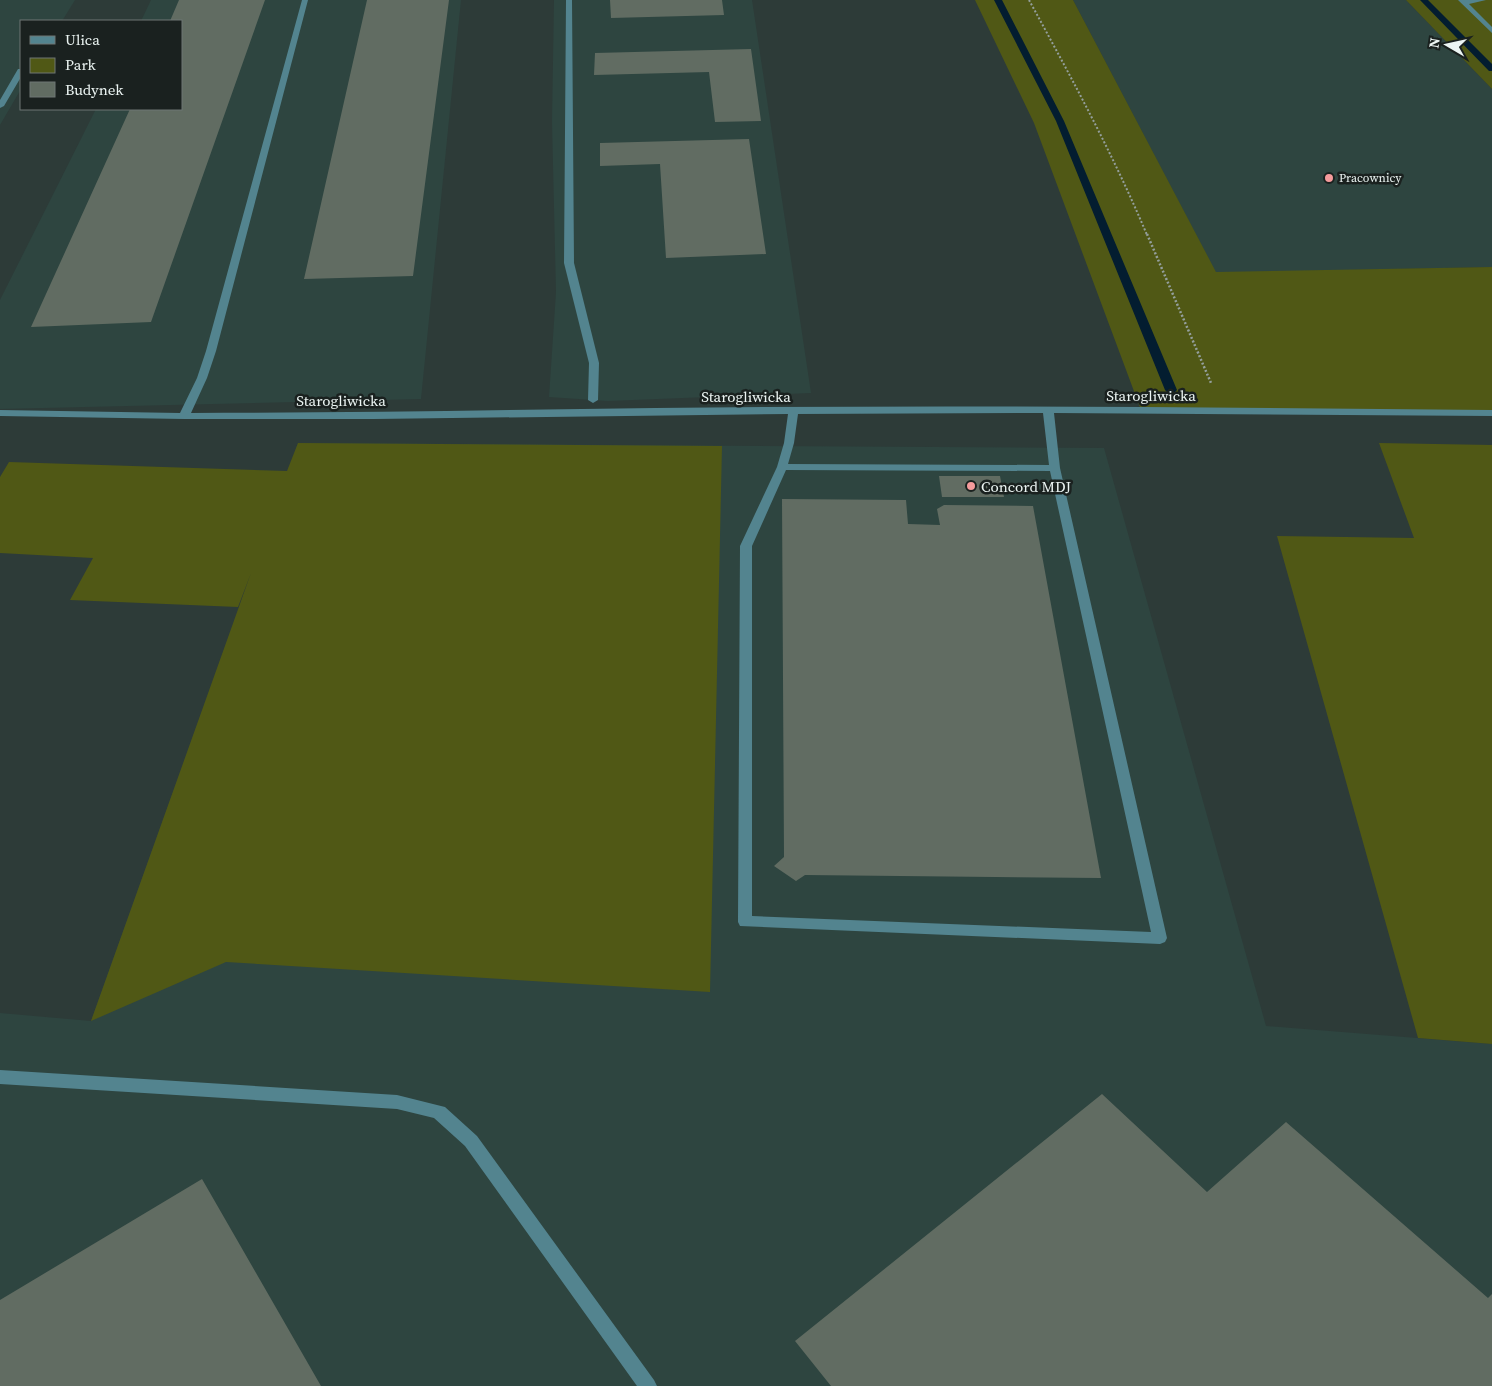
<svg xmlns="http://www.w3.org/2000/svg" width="1492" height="1386" viewBox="0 0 1492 1386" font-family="'Source Serif 4',serif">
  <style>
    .built { fill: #2e4540 }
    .green { fill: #505815 }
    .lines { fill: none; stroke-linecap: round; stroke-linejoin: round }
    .stream { fill: #031d30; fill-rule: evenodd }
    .building { fill: #616c62 }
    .path-far1 { stroke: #949f9d; stroke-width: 2; stroke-dasharray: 2 2; stroke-linecap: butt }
    .path { stroke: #949f9d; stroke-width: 2.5; stroke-dasharray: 2 2; stroke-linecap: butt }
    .minor { fill: #53848f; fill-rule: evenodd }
    .poi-dot { fill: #f59b9c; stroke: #1a211f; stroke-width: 2 }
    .labels { text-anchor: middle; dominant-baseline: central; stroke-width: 5; stroke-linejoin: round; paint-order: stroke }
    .far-poi-label { font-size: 12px; fill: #ecf5f3; stroke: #1a211f; text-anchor: start }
    .street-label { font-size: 15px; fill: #ecf5f3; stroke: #1a211f }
    .poi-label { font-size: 15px; fill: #ecf5f3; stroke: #1a211f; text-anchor: start }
  </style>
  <rect width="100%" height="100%" fill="#2d3b38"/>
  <path class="built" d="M0 0H75L62 21H21V89L0 125Z
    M151 0H461L421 399 0 409V300L96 109H181V21H141Z
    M554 0H752L811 393 608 401 549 397 556 292 552 122Z
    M1073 0H1406L1492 89V267L1216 273Z
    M298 443 1104 448 1266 1026 1492 1044V1386H0V1013L91 1021Z"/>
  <path class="green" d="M975 0H1073L1216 272 1492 267V413L1141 410 1034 123Z
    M1406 0H1492V89Z
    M298 443 722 446 710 992 226 962 91 1021 251 573 238 607 70 600 93 558 0 553V477L9 462 287 471Z
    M1379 443 1492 445V1044L1418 1038 1277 536 1414 538Z"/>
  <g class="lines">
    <path class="stream" d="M994 0H1002L1064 121 1177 390 1175 392H1167L1165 390 1056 121Z
      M1420 0H1428L1492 64V71H1489Z"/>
  </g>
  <path class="building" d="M179 0H265L151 322 31 327 130 109H181V21H170Z
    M367 0H449L413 276 304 279Z
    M610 0H722L724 15 611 18Z
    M751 49 761 121 715 122 709 72 594 75 595 53Z
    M749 139 766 254 666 258 660 164 600 166V143Z
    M939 476H1000L1004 497H942Z
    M782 499 906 500 908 524 940 525 937 509 944 505 1033 506 1101 878 805 875 796 881 774 866 784 857Z
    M1102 1094 1207 1192 1286 1122 1488 1298 1492 1294V1386H831L795 1341Z
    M202 1179 321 1386H0V1300Z"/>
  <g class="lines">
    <path class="path-far1" d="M1029 0C1071 77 1113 154 1147 235"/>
    <path class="path" d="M1147 234 1211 383"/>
    <path class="minor" d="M302 0H308L216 351 207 378 191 413C345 413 500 410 655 408 934 405 1213 407 1492 410V416L1054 413 1060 468 1167 938 1165 942 1160 944 740 926 738 922 740 546 777 467 784 443 788 414 374 419H184L0 416V410L180 413 197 378 206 351ZM1043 413 1049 465 788 464 794 443 798 414ZM786 470 1050 471 1151 932 752 916V546Z
      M566 0H572L574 263 599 363 598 400 593 403 588 400 589 363 564 263Z
      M1458 0H1486L1469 4 1492 27V33Z
      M18 69H21V77L4 106 0 108V100Z
      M0 1070 397 1095 445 1107 477 1136 654 1380 657 1386H637L465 1146 434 1118 397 1109 0 1084Z"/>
  </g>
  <g class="poi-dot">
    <circle cx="1329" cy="178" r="5"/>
    <circle cx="971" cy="486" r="5"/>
  </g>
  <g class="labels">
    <g class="far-poi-label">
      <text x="1339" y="178">Pracownicy</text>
    </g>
    <g class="street-label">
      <text x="1151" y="395">Starogliwicka</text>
      <text x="746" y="396">Starogliwicka</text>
      <text x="341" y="400">Starogliwicka</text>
    </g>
    <g class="poi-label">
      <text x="981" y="486">Concord MDJ</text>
    </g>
  </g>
  <rect x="20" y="20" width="162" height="90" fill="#1a211f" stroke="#6e7674"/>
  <rect x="30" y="36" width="25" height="8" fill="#53848f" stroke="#6e7674"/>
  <text x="65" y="45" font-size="15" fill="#ecf5f3">Ulica</text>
  <rect x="30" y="58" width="25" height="15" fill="#505815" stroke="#6e7674"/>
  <text x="65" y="70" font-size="15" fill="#ecf5f3">Park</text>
  <rect x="30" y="82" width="25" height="15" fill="#616c62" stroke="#6e7674"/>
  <text x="65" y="95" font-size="15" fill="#ecf5f3">Budynek</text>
  <g transform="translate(1447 45) rotate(279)" stroke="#1a211f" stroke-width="4" paint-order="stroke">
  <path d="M0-4L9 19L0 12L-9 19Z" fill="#ecf5f3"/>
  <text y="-8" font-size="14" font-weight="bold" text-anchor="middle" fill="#ecf5f3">N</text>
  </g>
</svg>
